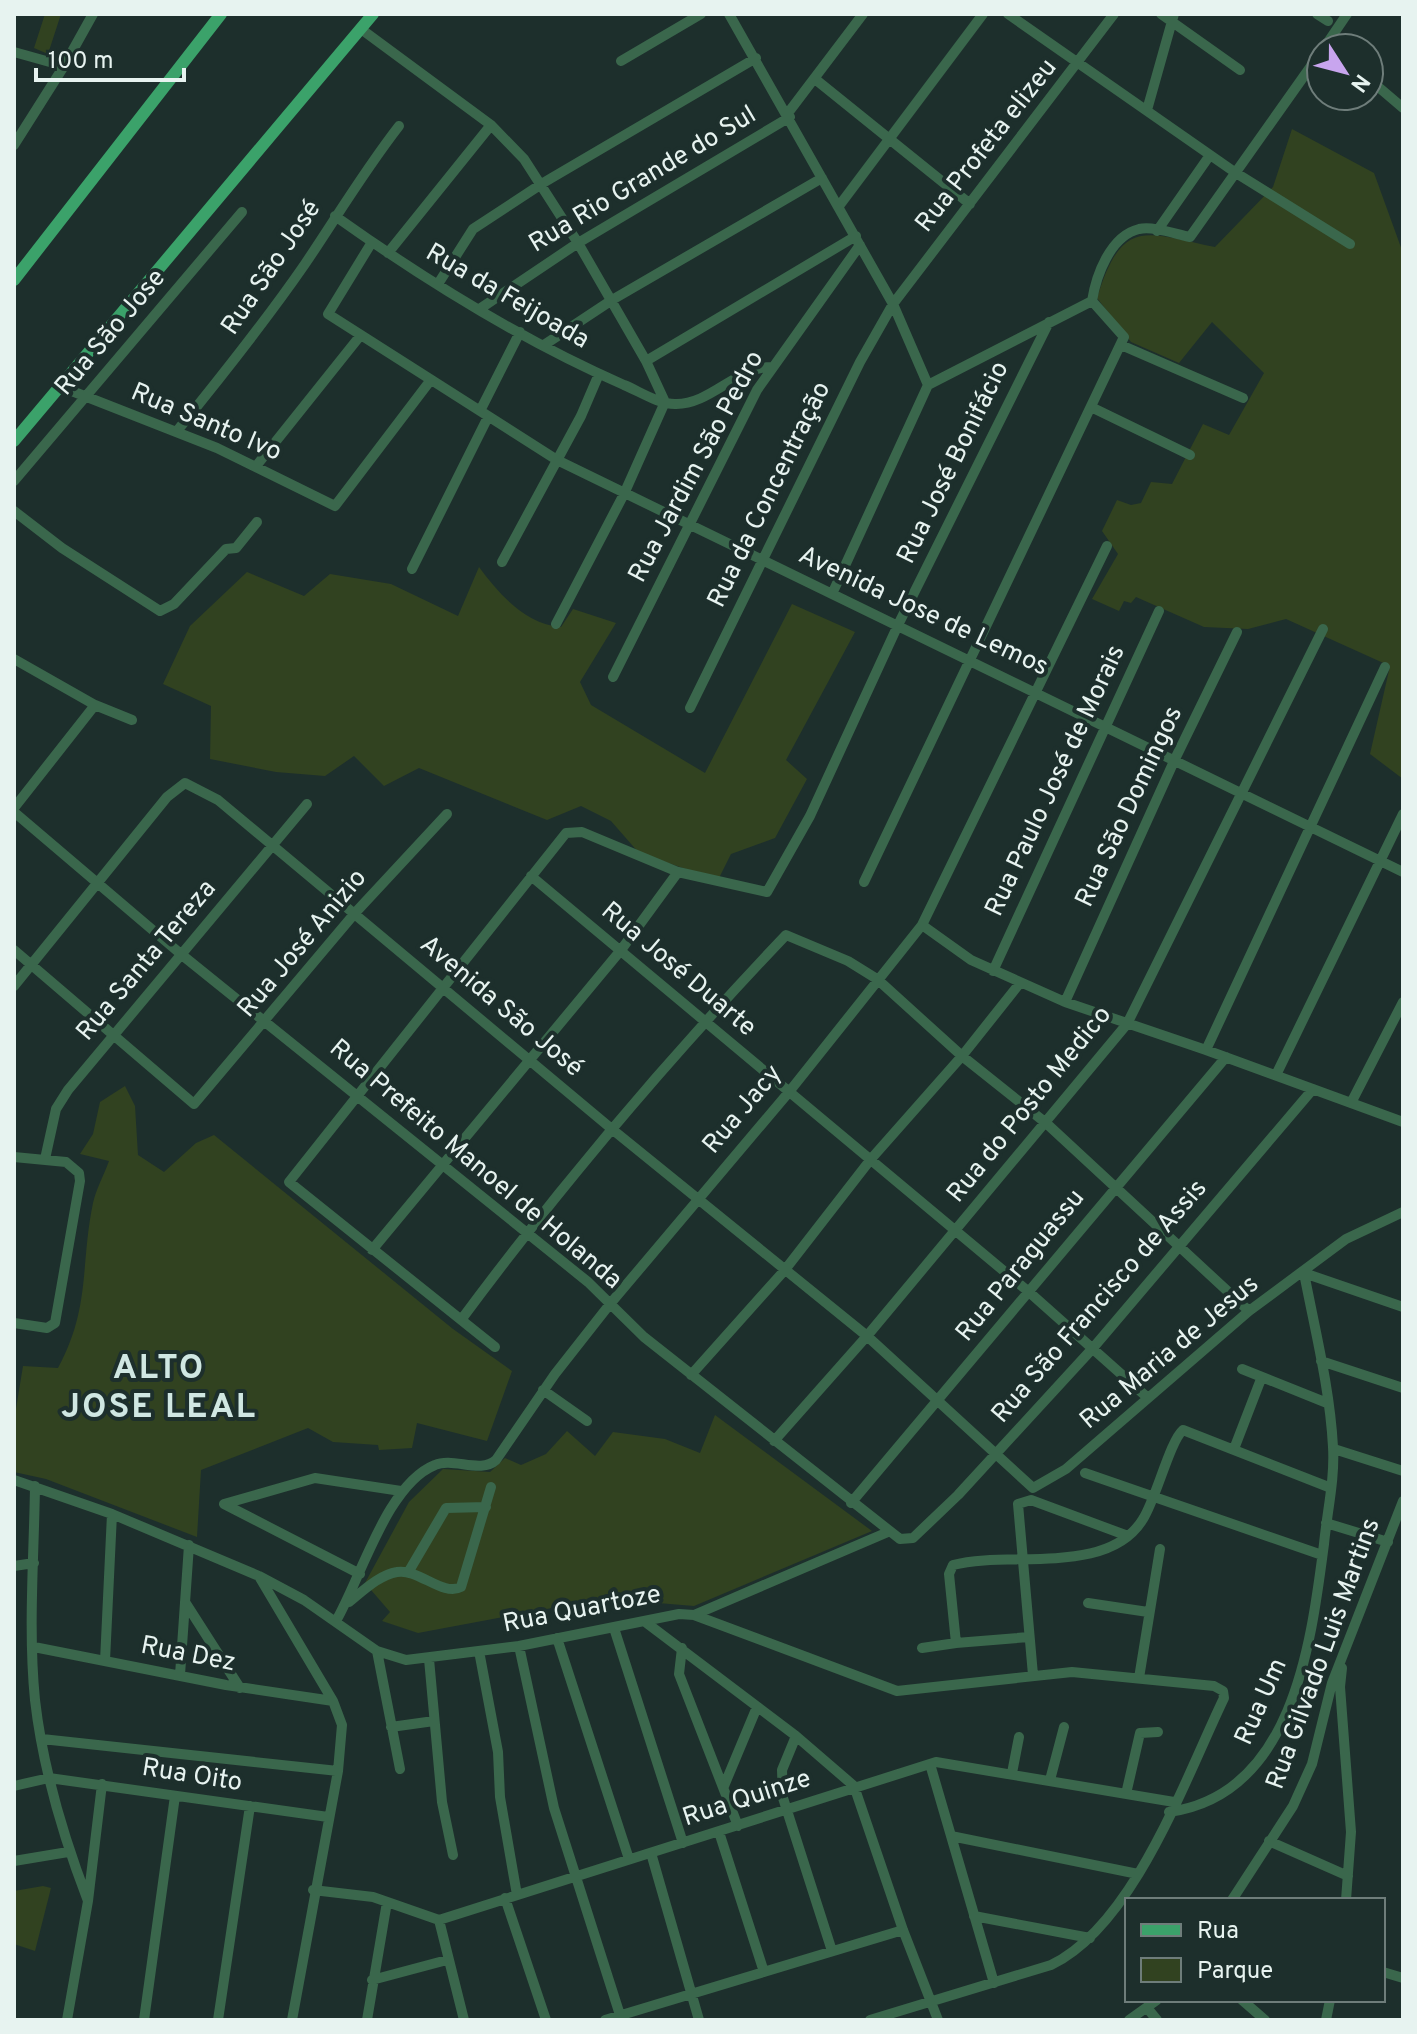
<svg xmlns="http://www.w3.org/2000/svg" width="1417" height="2034" viewBox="0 0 1417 2034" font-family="Overpass,sans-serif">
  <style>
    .green { fill: #314220 }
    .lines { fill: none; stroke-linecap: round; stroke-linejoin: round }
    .minor { stroke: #3a674c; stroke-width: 10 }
    .major { stroke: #3ba26a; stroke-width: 12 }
    .labels { text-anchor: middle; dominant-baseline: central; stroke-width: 8; stroke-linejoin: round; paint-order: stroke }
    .street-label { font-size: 26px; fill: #e7f3f0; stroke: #1d2f2c }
    .district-label { font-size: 34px; font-weight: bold; letter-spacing: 2px; fill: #d0e7e2; stroke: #1d2f2c }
  </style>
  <rect width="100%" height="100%" fill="#1d2f2c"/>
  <path class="green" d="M45 14H61L48 54 34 48Z
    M1292 129 1374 173 1403 253V779L1370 754 1390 666 1286 619 1248 629 1204 627 1136 597 1131 603 1124 601 1119 611 1092 599 1118 554 1102 531 1117 500 1131 505 1141 503 1151 482 1172 484 1203 424 1229 435 1264 373 1212 322 1179 363 1131 342 1097 298C1122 217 1144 232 1215 247L1273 187Z
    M479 567C499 594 525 624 561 627L573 609 616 623 580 682 591 705 705 773 792 604 855 632 786 760 807 779 775 838 731 854 718 880 639 853 611 821 581 806 547 820 419 768 384 786 354 756 325 776 276 772 210 759 211 706 163 684 190 626 247 572 304 596 330 574 391 584 458 616Z
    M125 1086 135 1106 138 1155 164 1172 196 1143 214 1135 453 1329 512 1371 487 1441 417 1423 412 1448 379 1450 378 1445 333 1442 308 1428 201 1470 197 1537 46 1479 14 1472V1421L23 1366 58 1368C91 1307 80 1265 93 1203 96 1189 104 1175 109 1161L80 1154 93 1134 100 1102Z
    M715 1415 872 1531 694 1606 646 1602 637 1592 418 1633 382 1621 390 1612 365 1583 409 1502 443 1469 490 1472 505 1458 521 1465 546 1454 567 1431 595 1456 613 1432 665 1439 700 1453Z
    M43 1886 51 1888 35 1951 14 1944V1891Z"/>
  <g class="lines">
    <path class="minor" d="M729 14 893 304 928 385
      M1008 14 1236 173 1350 244
      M1161 14 1240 70
      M1317 14 1328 21
      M361 29 491 125 524 159 578 243 646 361 665 402
      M1324 48 1347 14
      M14 52 64 66 93 14
      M621 61 701 14
      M815 79 970 204
      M1369 79 1403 108
      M1147 110 1174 14
      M788 113 863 14
      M14 145 64 66
      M839 206 983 14
      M335 216C425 280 523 341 624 385 639 391 658 404 675 404 710 405 736 367 771 367
      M1157 231 1210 155
      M372 242 328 314 557 460 1403 872
      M388 253 491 125
      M438 284 473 229 543 183 756 58
      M1092 301C1096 276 1110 236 1139 229 1154 226 1175 234 1190 237L1321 52
      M481 308 578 243 790 117
      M544 345 612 300 822 178
      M1121 345 1243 398
      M646 361 856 236
      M928 385 1092 301
      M59 386 217 448 335 506 430 381
      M1091 407 1190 455
      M480 411 520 332
      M177 431C221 377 265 322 305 264 336 218 364 171 399 126
      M257 465 360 336
      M14 481 242 212
      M14 511 62 548 160 611 174 604 226 549 236 548 257 522
      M502 562 581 416 599 374
      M412 569 488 417
      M832 594 928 385
      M556 624 624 494 665 402
      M14 659 95 705 132 720
      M613 677 757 390 860 245
      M690 708 860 362 893 304 1114 14
      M14 808 95 705
      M14 812 182 955 588 1282 644 1337 900 1539 913 1538 958 1495 1093 1348 1313 1089
      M531 876 1029 1292 1148 1398
      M864 882 1124 337 1092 301
      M922 925 971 960 1065 1002 1206 1050 1403 1122
      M14 950 194 1104 355 913 447 814
      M993 971 1159 611
      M14 986 167 797 185 783 218 800 613 1130 867 1336 1033 1488 1066 1469 1249 1311 1346 1239 1403 1212
      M1065 1002 1175 759 1237 632
      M1206 1050 1385 667
      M1276 1075 1403 814
      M1351 1103 1403 1002
      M14 1157 66 1162 79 1173 80 1181 55 1323 47 1328 14 1323
      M45 1159 56 1109 68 1090 307 804
      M372 1250 621 950 678 872
      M1304 1273 1403 1307
      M461 1320C561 1185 670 1057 786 935L848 961 877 979 962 1056 1046 1123 1249 1311
      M495 1347 289 1182 566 833 582 832 678 872 767 892 810 816 898 625 1049 322
      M1321 1361 1403 1388
      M1242 1369 1327 1403
      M691 1375 784 1271 871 1159 962 1056 1020 983
      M543 1390 587 1421
      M774 1441 867 1336 1127 1024 1323 629
      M1234 1449 1261 1379
      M1334 1449 1403 1471
      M1085 1473 1322 1555
      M14 1480 112 1514 259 1576 304 1600 377 1651 406 1660 519 1646 679 1614 694 1615 897 1691 1072 1672 1214 1686 1223 1691 1224 1698C1185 1779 1134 1925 1051 1965L870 2020
      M35 1486C34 1557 28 1630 35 1700 43 1770 63 1836 88 1901
      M851 1503 1226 1057
      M224 1504 315 1478 401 1491
      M224 1504 360 1574
      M1326 1523 1388 1542
      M14 1566 34 1563
      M409 1571 446 1508 486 1507
      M260 1578 333 1701 342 1725 338 1771 292 2020
      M185 1602 240 1688
      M349 1602C363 1591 379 1575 397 1572 418 1568 443 1597 461 1587L491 1487
      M1088 1603 1148 1612
      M694 1615 888 1532
      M336 1621C361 1578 387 1484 435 1465 453 1457 481 1474 496 1460L555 1374 610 1304 789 1092 922 925 1107 546
      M644 1621 796 1736 854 1786 903 1930 938 2020
      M614 1628 683 1843
      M1029 1637 956 1643 949 1574 953 1565C1009 1550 1108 1577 1143 1519 1156 1499 1170 1441 1183 1430L1331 1488
      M557 1638 629 1859
      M519 1646 554 1808 620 2015
      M34 1647 226 1685 333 1701
      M682 1648 679 1674 738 1826
      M922 1648 956 1643
      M377 1651 400 1769
      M479 1651 498 1752 500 1797 517 1895
      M429 1659 442 1802 453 1855
      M105 1661 112 1514
      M1342 1668 1340 1687 1351 1832 1346 1900
      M180 1675 189 1545
      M1033 1675 1018 1504 1031 1500 1128 1536
      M1139 1678 1160 1549
      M391 1727 434 1721
      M796 1736 782 1770 783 1798 832 1951
      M42 1739 338 1771
      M930 1764 994 1983
      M1012 1773 1019 1737
      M1050 1780 1064 1727
      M14 1786 49 1778 328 1817
      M724 1786 757 1707
      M1126 1794 1140 1733 1158 1732
      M1169 1812C1293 1795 1311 1644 1324 1544 1327 1512 1335 1479 1333 1447 1330 1389 1315 1330 1304 1273
      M719 1832 764 1972
      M951 1836 1138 1874
      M1269 1841 1348 1876
      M651 1853 699 2020
      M14 1861 68 1852
      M313 1890 373 1897 439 1920 936 1762 1174 1802
      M505 1898 546 2020
      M1232 1900 1293 1806 1312 1764 1332 1683 1403 1501
      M974 1916 1090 1938
      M439 1920 464 2020
      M1383 1972 1403 1978
      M372 1980 447 1960
      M1242 2000 1265 2020
      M1148 2009 1157 2020
      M67 2020 88 1901 102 1784
      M144 2020 175 1796
      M218 2020 250 1806
      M367 2020 387 1902
      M605 2020 903 1930
      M1129 2020 1157 2000
      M1326 2020 1330 2000"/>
    <path class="major" d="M14 280 221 14
      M14 441 373 14"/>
  </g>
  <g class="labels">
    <g class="street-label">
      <text transform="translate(987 146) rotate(-52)">Rua Profeta elizeu</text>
      <text transform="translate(643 180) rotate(-31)">Rua Rio Grande do Sul</text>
      <text transform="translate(272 268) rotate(-56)">Rua São José</text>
      <text transform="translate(507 297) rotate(30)">Rua da Feijoada</text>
      <text transform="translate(111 333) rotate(-50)">Rua São Jose</text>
      <text transform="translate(206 423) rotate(23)">Rua Santo Ivo</text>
      <text transform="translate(954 463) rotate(-64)">Rua José Bonifácio</text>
      <text transform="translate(697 467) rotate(-62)">Rua Jardim São Pedro</text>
      <text transform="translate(770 495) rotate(-64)">Rua da Concentração</text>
      <text transform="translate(923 612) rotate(25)">Avenida Jose de Lemos</text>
      <text transform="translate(1056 781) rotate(-65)">Rua Paulo José de Morais</text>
      <text transform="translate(1130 807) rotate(-65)">Rua São Domingos</text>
      <text transform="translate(303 944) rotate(-50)">Rua José Anizio</text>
      <text transform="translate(147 961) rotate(-50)">Rua Santa Tereza</text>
      <text transform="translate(678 970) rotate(40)">Rua José Duarte</text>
      <text transform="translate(501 1007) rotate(40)">Avenida São José</text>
      <text transform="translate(1030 1105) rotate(-51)">Rua do Posto Medico</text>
      <text transform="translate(743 1110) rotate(-50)">Rua Jacy</text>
      <text transform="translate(475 1165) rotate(40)">Rua Prefeito Manoel de Holanda</text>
      <text transform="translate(1021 1266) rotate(-51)">Rua Paraguassu</text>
      <text transform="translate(1100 1302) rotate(-49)">Rua São Francisco de Assis</text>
      <text transform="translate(1170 1353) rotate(-40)">Rua Maria de Jesus</text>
      <text transform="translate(582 1610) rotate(-11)">Rua Quartoze</text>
      <text transform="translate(1324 1654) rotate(-70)">Rua Gilvado Luis Martins</text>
      <text transform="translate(188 1655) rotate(11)">Rua Dez</text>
      <text transform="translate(1262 1702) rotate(-66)">Rua Um</text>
      <text transform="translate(192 1776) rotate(9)">Rua Oito</text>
      <text transform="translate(747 1799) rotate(-18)">Rua Quinze</text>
    </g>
    <g class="district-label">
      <text x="159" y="1369">ALTO<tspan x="159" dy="39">JOSE LEAL</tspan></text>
    </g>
  </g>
  <rect width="1417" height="2034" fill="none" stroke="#e7f3f0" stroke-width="32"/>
  <rect x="1125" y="1898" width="260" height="104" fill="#1d2f2c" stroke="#6e7d7a" stroke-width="2"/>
  <rect x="1141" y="1924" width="40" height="12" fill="#3ba26a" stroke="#6e7d7a" stroke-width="2"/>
  <text x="1197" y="1938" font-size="24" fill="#e7f3f0">Rua</text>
  <rect x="1141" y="1958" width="40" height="24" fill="#314220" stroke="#6e7d7a" stroke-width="2"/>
  <text x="1197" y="1978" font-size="24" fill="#e7f3f0">Parque</text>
  <g transform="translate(1345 72) rotate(126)"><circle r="38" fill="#1d2f2c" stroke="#6e7d7a" stroke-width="2"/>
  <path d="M0-6L14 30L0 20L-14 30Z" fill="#c8a5ee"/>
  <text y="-12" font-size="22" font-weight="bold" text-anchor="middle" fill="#e7f3f0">N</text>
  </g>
  <path d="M36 68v12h148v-12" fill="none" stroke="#e7f3f0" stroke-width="4"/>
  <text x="48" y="68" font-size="24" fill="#e7f3f0" stroke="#1d2f2c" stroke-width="6" paint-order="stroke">100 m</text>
</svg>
